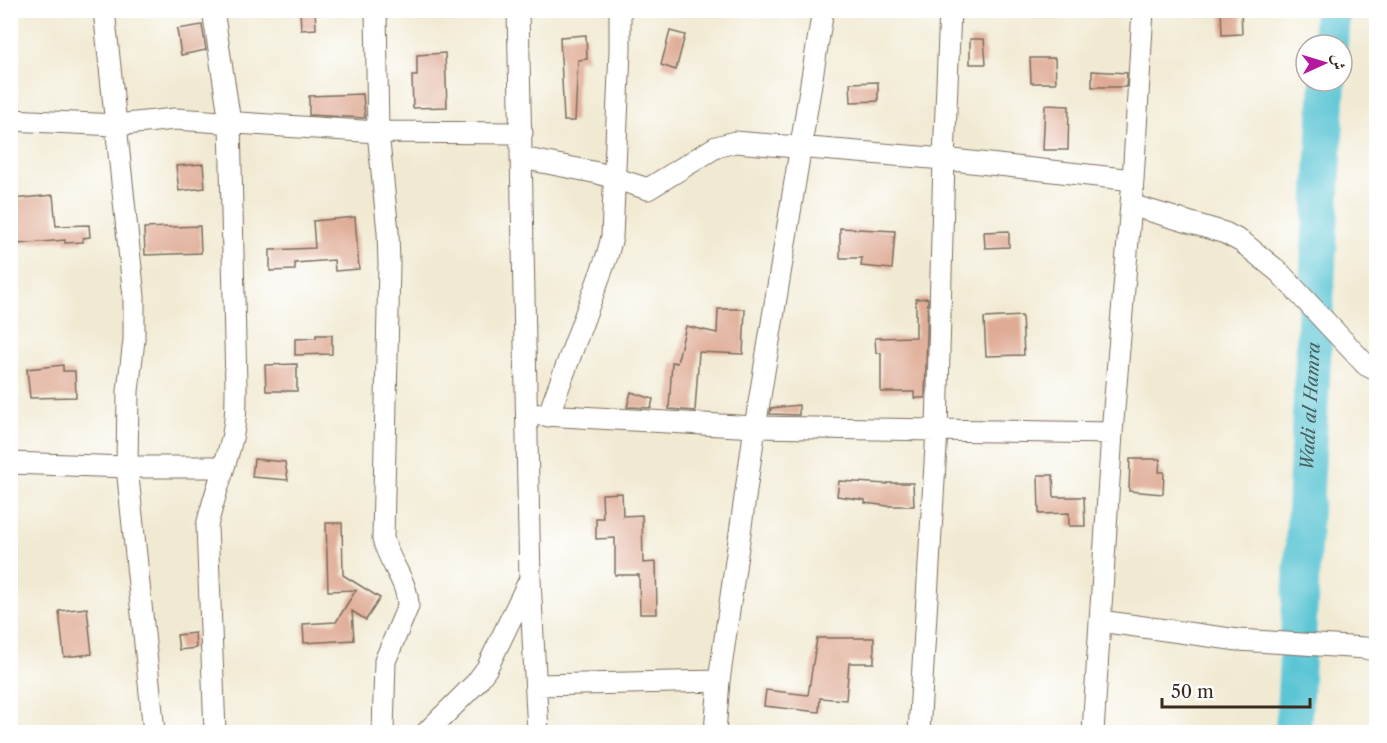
<svg xmlns="http://www.w3.org/2000/svg" width="1387" height="743" viewBox="0 0 1387 743" font-family="'Libre Caslon Text',Amiri,serif">
  <style>
    .lines { fill: none; stroke-linecap: round; stroke-linejoin: round }
    .river { stroke: #5ac5d4; stroke-width: 36 }
    .building { fill: #dfab94 }
    .minor-casing { stroke: #7b6d5d; stroke-width: 23 }
    .minor { stroke: #fff; stroke-width: 21 }
    .labels { text-anchor: middle; dominant-baseline: central; stroke-width: 4.5; stroke-linejoin: round; paint-order: stroke }
    .water-label { font-size: 18px; font-style: italic; fill: #46605e; stroke: #fff }
  </style>
  <rect width="100%" height="100%" fill="#fff"/>
  <filter id="ink" filterUnits="userSpaceOnUse"><feTurbulence type="fractalNoise" baseFrequency=".0167" numOctaves="2"/><feDisplacementMap in="SourceGraphic" scale="12" xChannelSelector="R" yChannelSelector="G"/><feConvolveMatrix kernelMatrix="1 2 1 2 8 2 1 2 1" color-interpolation-filters="sRGB"/></filter>
  <filter id="wash" filterUnits="userSpaceOnUse"><feTurbulence type="fractalNoise" baseFrequency=".008" numOctaves="4" result="noise"/><feDisplacementMap in="SourceGraphic" scale="24" xChannelSelector="R" yChannelSelector="G"/><feGaussianBlur stdDeviation="1.35" result="paint"/><feColorMatrix in="noise" values="0 0 0 0 0 0 0 0 0 0 0 0 0 0 0 0 0 1.4 0 .05"/><feComposite in="paint" operator="in"/></filter>
  <g filter="url(#wash)">
    <rect width="100%" height="100%" fill="#f1ead3"/>
    <g class="lines">
      <g class="river">
        <path d="M1330 45 1332 10"/>
        <path id="s1" d="M1293 732 1328 81"/>
      </g>
    </g>
    <g id="blocks">
      <path class="building" d="M300 10H315L316 29 301 30Z
        M1221 10H1241L1242 34 1222 35Z
        M202 25 206 50 181 55 177 29Z
        M670 31 685 35 676 70 661 65Z
        M586 35 587 59 578 60 575 121H564L560 37Z
        M970 39H984L986 64H970Z
        M445 53 447 107 413 108 412 76H417V55Z
        M1030 58H1055L1056 83H1031Z
        M1092 71 1127 73 1126 87H1092Z
        M878 82V101L851 102 850 83Z
        M363 94 365 118 309 115V96Z
        M1045 105 1069 106 1068 150H1043Z
        M203 164 205 188 179 191 176 166Z
        M53 195 56 226 89 225 90 237 83 238V242L65 243V240L18 244 13 199Z
        M355 217 359 269 335 271 334 260 295 263V270L270 271V250L315 248 313 221Z
        M200 226 201 253 145 255 144 228Z
        M840 228 895 231 892 269 861 266 862 258H840Z
        M1009 231V247L985 248 984 232Z
        M928 298 925 398H914V392H881V353H876L875 338 916 337V299Z
        M718 309H745L743 354 699 352 695 411 669 409 672 362 677 363 686 326 717 333Z
        M1022 316 1024 355 986 356 984 318Z
        M316 335H332V354L295 355V339L316 338Z
        M297 364V391H266L265 365Z
        M63 365V371H75L76 397 30 398 27 369Z
        M631 392 653 399 651 408 627 407Z
        M799 405V415L770 414 771 408Z
        M254 459 285 462 288 480 252 477Z
        M1130 459H1160L1159 472H1164L1163 494 1129 491Z
        M1038 475H1053L1054 497H1084L1085 526H1069V513L1039 514Z
        M839 481 887 484V483H913L914 506H888L865 503V500L837 496Z
        M622 493 623 516 642 515 643 563 656 562 657 614H640L639 575H615V538L596 539V518H603L602 494Z
        M326 523H342L343 575 380 598 366 620 352 611 354 640 304 643 303 624 336 622 356 590 328 591Z
        M87 608 92 654 64 657 59 611Z
        M195 633 196 648 179 650 177 635Z
        M817 638H874V663H849L846 700 820 698 819 712 764 706 766 690 808 695Z"/>
    </g>
  </g>
  <g filter="url(#ink)">
    <use href="#blocks" fill-opacity="0" stroke="#7b6d5d" stroke-width="1.5"/>
    <g class="lines">
      <defs>
        <path id="minor" d="M104 10 134 297V340L128 391 127 467 154 732
          M213 10 230 122 236 386C236 406 236 426 230 446 223 473 213 499 207 526L215 732
          M376 10 378 132 388 232 389 264 383 538C388 562 408 581 408 606L385 661 383 732
          M518 10 530 580 538 732
          M10 120 116 125 175 119 378 132 522 133
          M522 158 598 173 648 189 716 147 735 142 944 159 1133 180
          M1131 205 1225 233 1242 242 1279 272 1366 365 1376 370
          M527 414 755 427 1112 433
          M548 416 607 256 612 237 620 50V10
          M10 463 127 467H224
          M1100 621 1238 640 1365 648 1376 651
          M537 685 719 681
          M427 732 476 683 487 668 529 581
          M715 732 719 681 755 427 823 10
          M919 732 937 430 944 159 950 10
          M1093 732 1112 433 1133 180 1143 10"/>
      </defs>
      <use href="#minor" class="minor-casing"/>
      <use href="#minor" class="minor"/>
    </g>
  </g>
  <g class="labels">
    <g class="water-label">
      <text stroke="none"><textPath href="#s1" startOffset="326">Wadi al Hamra</textPath></text>
    </g>
  </g>
  <rect width="1387" height="743" fill="none" stroke="#fff" stroke-width="36"/>
  <g transform="translate(1324 63) rotate(86)"><circle r="28" fill="#ffffff" stroke="#b1aaa5" stroke-width="1.5"/>
  <path d="M0-4.5L10 22L0 15L-10 22Z" fill="#b5179e"/>
  <text y="-9" font-size="16" font-weight="bold" text-anchor="middle" fill="#3b2a1e">ش</text>
  </g>
  <path d="M1162 698v9h148v-9" fill="none" stroke="#3b2a1e" stroke-width="3"/>
  <text x="1171" y="698" font-size="18" fill="#3b2a1e" stroke="#ffffff" stroke-width="4.5" paint-order="stroke">50 m</text>
</svg>
